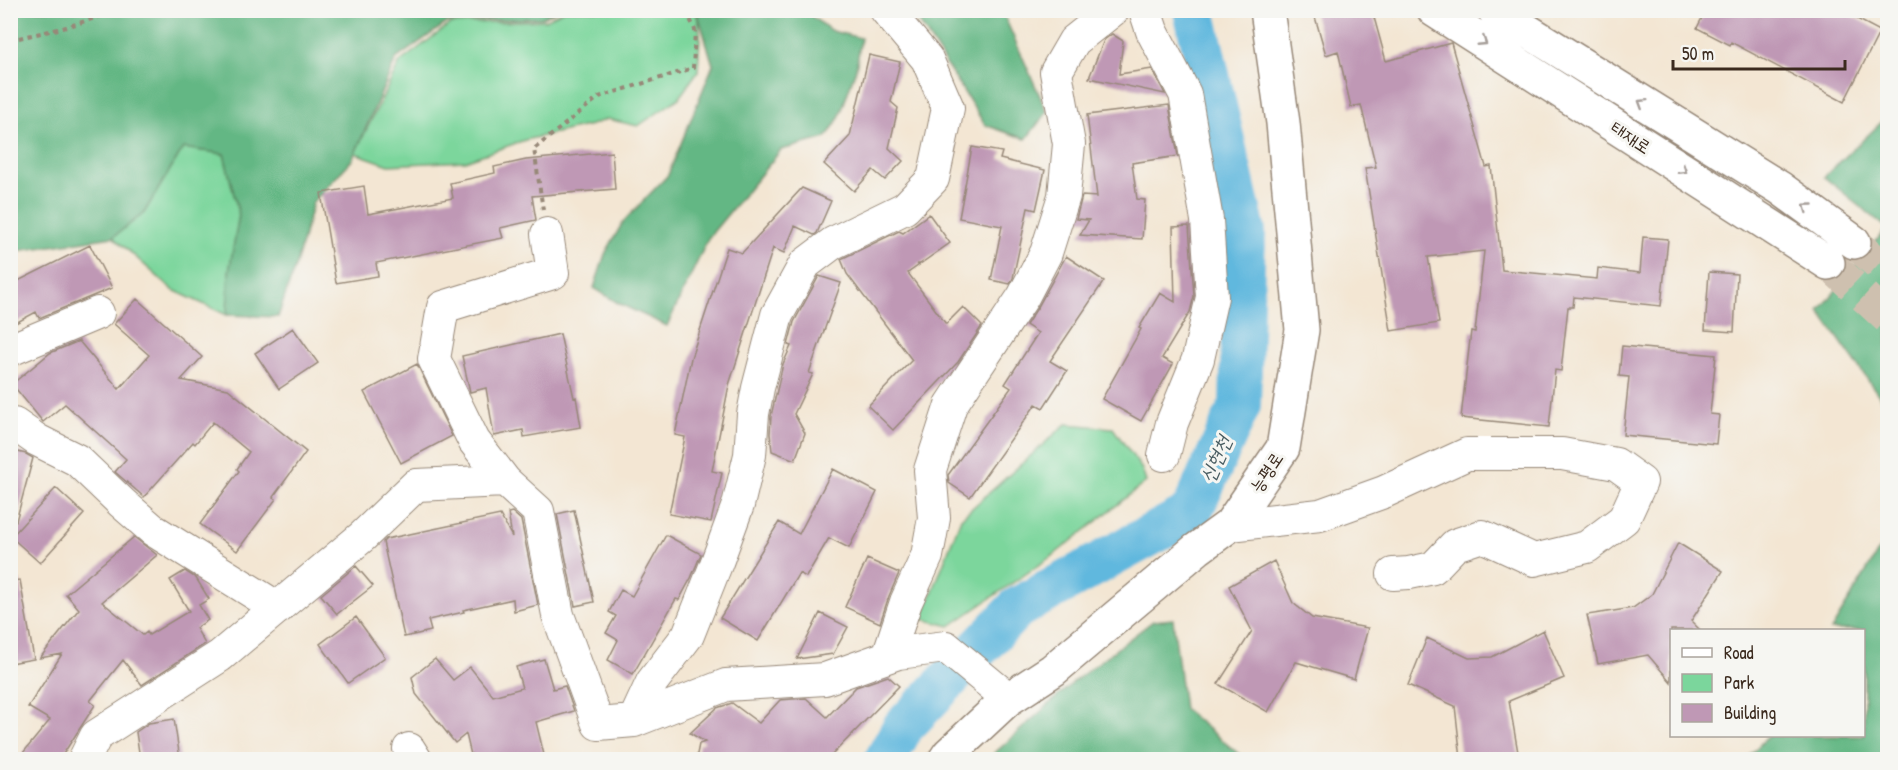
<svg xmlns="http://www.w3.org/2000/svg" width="1898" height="770" viewBox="0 0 1898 770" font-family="'Patrick Hand','Poor Story',sans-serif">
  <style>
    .green { fill: #7bd69c; stroke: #5b805d; stroke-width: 1.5 }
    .forest { fill: #64b784; stroke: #507051; stroke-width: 1.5 }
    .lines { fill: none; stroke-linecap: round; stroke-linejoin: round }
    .river { stroke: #61b8de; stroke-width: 42 }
    .building { fill: #bf98b5 }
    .highway-tunnel { stroke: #cec0af; stroke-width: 33; stroke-dasharray: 33 16; stroke-linecap: butt }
    .minor-casing { stroke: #978878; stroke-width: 34 }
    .major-casing { stroke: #978878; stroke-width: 36 }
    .highway-casing { stroke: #978878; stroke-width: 36 }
    .path { stroke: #978878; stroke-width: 4; stroke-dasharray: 4.5 4.5; stroke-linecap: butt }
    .minor { stroke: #fff; stroke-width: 32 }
    .major { stroke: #fff; stroke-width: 33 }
    .highway { stroke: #fff; stroke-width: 33 }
    .oneway { stroke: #a79f9a }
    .labels { text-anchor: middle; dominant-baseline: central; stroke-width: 6; stroke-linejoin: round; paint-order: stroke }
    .street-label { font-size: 18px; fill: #3b2a1e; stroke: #f6f6f2 }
    .water-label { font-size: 20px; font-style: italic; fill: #485c61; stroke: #f6f6f2 }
  </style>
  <rect width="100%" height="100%" fill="#f6f6f2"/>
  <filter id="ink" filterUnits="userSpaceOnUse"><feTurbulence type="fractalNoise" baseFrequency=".0167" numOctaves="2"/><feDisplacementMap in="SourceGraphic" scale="12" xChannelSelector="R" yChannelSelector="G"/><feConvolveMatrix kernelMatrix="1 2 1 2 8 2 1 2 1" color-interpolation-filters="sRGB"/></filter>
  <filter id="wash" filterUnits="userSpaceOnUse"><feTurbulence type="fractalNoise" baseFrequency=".008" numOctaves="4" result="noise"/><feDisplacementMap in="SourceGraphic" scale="24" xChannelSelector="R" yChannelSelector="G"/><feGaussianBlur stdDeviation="1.35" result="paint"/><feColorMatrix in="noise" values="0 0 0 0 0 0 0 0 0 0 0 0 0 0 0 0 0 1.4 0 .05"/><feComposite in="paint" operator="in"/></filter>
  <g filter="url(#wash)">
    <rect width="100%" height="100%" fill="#f3e6d3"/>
    <path class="green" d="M564 10 695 11 699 22 700 36 698 71 679 98 638 126 607 119 591 125 525 140 465 161 389 165 355 153 400 62 450 24 545 20Z
      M183 148 224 154 239 215 229 272 227 315 173 290 113 237 144 213Z
      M1066 424 1113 428 1142 469 1146 482 1055 554 950 626 922 619 961 518Z"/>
    <path class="forest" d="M10 11 11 10 555 11 542 18 448 22 396 59 352 160 313 202 297 261 278 317 227 315 229 272 239 215 224 154 183 148 144 213 113 237 11 252Z
      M697 11H804L832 31 861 38 856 69 839 118 826 138 781 150 709 237 667 326 618 303 594 288 605 254 623 222 668 175 713 65Z
      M912 11H1002L1047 112 1026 139 985 125Z
      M1887 117V407L1819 311 1887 228 1824 177Z
      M1887 537V759H1746L1768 736H1864V630H1831Z
      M1173 619 1184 709 1245 759H988L1077 679 1153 621Z"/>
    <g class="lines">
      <path class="river" d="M885 760 903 727 1017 608 1191 513 1240 405 1245 232 1194 10"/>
    </g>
    <g id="blocks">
      <path class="building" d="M1313 10H1372L1386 61 1451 43 1486 167 1491 166 1502 270 1597 279 1598 268 1640 273 1643 237 1668 239 1661 306 1574 297 1573 307H1568L1561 371 1555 370 1549 427 1461 418 1471 331 1475 332 1484 251 1428 257 1439 323 1391 331 1365 168 1376 167 1361 105 1351 107 1338 51 1326 55Z
        M1706 10H1840L1880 31 1844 102 1731 42 1730 45 1697 28Z
        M1112 34 1123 41 1119 74 1152 69 1165 94 1089 78 1104 40Z
        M869 55 900 62 891 102 898 108 889 148 903 161 885 180 873 170 854 191 824 164 850 136Z
        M1169 105 1178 156 1132 163 1137 199 1145 200 1142 239 1080 235 1089 220 1076 219 1082 196 1097 197 1087 115Z
        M972 147 1002 152 1000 159 1045 170 1036 210 1028 208 1013 278 1010 284 991 280 1002 226 959 218Z
        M612 152 615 189 532 196 536 220 500 228 503 238 376 263 378 276 336 283 321 193 364 186 368 214 453 198 450 183 495 173 494 167 526 160Z
        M802 188 831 201 817 233 814 235 795 226 784 253 773 248 729 385 712 471 722 473 711 522 669 514 685 437 675 435 691 358 727 248 742 253Z
        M929 214 950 243 920 264H917L919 265 908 273 946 324 963 307 982 326 958 362 893 430 868 406 912 360 847 274 841 259 899 231 903 233Z
        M1189 226 1194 296 1190 312 1162 358 1173 364 1141 421 1102 399 1141 329 1139 328 1160 293 1175 302 1173 227Z
        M90 245 112 288 39 318 36 312 10 326V285Z
        M1066 256 1104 281 1050 361 1067 371 1043 408 1036 404 970 497 949 483 948 475 1011 388 1005 384 1038 333 1026 325 1039 305Z
        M1709 272 1737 274 1734 332 1705 330Z
        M819 276 841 283 809 373 813 374 794 414 805 433 795 460 772 451 770 434 771 416 783 364 791 346 788 345 794 322Z
        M137 299 202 357 181 380 228 389 306 452 273 497 276 499 237 551 200 524 239 471 237 469 249 452 213 422 195 444 193 442 144 497 115 472 126 459 65 404 43 422 12 384 50 353 79 341 119 389 149 355 114 324Z
        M293 328 318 363 279 389 255 353Z
        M560 334 574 398 576 397 581 427 524 437 523 430 494 436 486 388 470 392 462 356Z
        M1622 346 1716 355 1710 414 1719 415 1716 444 1623 435 1629 377 1619 376Z
        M417 364 452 436 401 463 364 392Z
        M10 450 26 454 33 458 16 521 10 520Z
        M833 469 877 492 849 548 829 538 806 577 799 573 758 641 720 618 779 522 799 534Z
        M56 488 84 514 40 563 11 537Z
        M574 510 594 602 575 606 557 514Z
        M512 512 521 520 538 605 514 611 513 599 463 610 464 612 428 620 431 631 404 637 383 542 386 539 500 515 512 537 508 513Z
        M666 535 701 554 691 578 679 600 676 599 633 674 608 660 618 640 606 633 616 616 609 612 621 590 632 596Z
        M134 537 157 555 102 602 143 635 147 632 149 635 189 611 170 580 185 571 196 578 209 599 199 605 208 620 196 628 205 644 142 685 123 660 90 701 95 705 60 759H18L50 720 28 707 62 654 40 658 79 609 66 594Z
        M1678 543 1723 571 1691 621 1700 630H1671V682L1648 655 1598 664 1587 615 1633 608 1652 594Z
        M867 559 899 573 889 596 880 623 845 607Z
        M1274 561 1293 603 1312 618 1368 628 1354 679 1296 662 1268 712 1218 684 1252 631 1229 586Z
        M356 566 373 586 337 614 321 595Z
        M20 580 34 659 10 663V581Z
        M820 613 848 627 833 654 797 659Z
        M356 617 385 657 348 683 320 644Z
        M1543 630 1564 678 1509 701 1519 758 1510 759H1461L1455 706 1408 685 1427 638 1469 658 1492 657Z
        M435 659 453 680 470 667 493 696 522 688 516 667 544 659 553 689 565 686 574 711 536 722 545 759H472L466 734 455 743 416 694 412 677Z
        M888 676 899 686 828 759H696L699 744 705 742 690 733 717 708 732 703 759 723 780 700 806 698 827 717 856 687Z
        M174 719 180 759H140L136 732 149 723Z"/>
    </g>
  </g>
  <g filter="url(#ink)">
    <use href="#blocks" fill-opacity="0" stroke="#978878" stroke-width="1.5"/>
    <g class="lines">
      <path class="highway-tunnel" d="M1854 242 1888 272
        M1828 263 1888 318"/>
      <defs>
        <path id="minor" d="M1145 10 1152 31 1185 94 1207 220 1212 297 1198 359 1172 423 1164 455
          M10 350 98 313
          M10 428 14 424 37 440 77 460 122 503 153 530 278 608
          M505 481 474 441 434 359 443 307 553 273 547 234
          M1230 525 1320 515 1384 492 1467 454H1562L1616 464 1641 482 1624 519 1587 547 1534 560 1482 536 1455 545 1433 568 1409 573 1393 574
          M888 656 906 602 927 556 934 518 930 470 951 405 1023 297 1046 253 1064 196 1069 144 1056 72 1074 41 1113 10
          M634 721 652 682 688 635 717 562 738 505 750 455 753 414 758 388 777 315 805 264 833 243 905 208 933 179 948 108 927 59 886 10
          M409 749 416 760
          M84 760 96 736 220 656 363 536 416 485 505 481 538 511 558 615 598 724 634 721 726 685 825 679 898 653 946 647 998 690 1007 700"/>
        <path id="major" d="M945 760 949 754 1007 700 1053 670 1197 549 1230 525 1283 448 1302 330 1283 123 1267 10"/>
        <path id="highway" d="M1434 10 1828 263
          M1494 10 1780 188 1854 242"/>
      </defs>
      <use href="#minor" class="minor-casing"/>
      <use href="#major" class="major-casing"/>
      <use href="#highway" class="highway-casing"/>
      <path class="path" d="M10 40 63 28 121 10
        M543 210 534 149 599 97 693 68 695 30 686 10"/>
      <use href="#minor" class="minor"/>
      <use href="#major" class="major"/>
      <use href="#highway" class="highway"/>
    </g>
    <defs><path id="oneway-chevron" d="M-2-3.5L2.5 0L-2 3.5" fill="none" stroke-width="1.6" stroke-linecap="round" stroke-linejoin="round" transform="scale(1.5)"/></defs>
    <g class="oneway">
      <use href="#oneway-chevron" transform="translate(1483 42) rotate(33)"/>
      <use href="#oneway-chevron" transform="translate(1642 103) rotate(-148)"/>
      <use href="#oneway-chevron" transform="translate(1683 170) rotate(33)"/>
      <use href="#oneway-chevron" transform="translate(1807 207) rotate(-144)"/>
    </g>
  </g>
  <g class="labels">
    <g class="street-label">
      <text transform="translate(1631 137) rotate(33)">태재로</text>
      <text transform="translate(1266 472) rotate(-56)">능평로</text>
    </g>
    <g class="water-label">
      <text transform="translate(1215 459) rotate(-66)">신현천</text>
    </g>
  </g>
  <rect width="1898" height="770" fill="none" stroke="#f6f6f2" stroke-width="36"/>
  <rect x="1670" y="629" width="195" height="108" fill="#f6f6f2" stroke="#aba49d" stroke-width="1.5"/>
  <rect x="1682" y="648" width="30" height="9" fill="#ffffff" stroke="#aba49d" stroke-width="1.5"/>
  <text x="1724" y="659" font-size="18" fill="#3b2a1e">Road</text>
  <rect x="1682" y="674" width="30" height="18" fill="#7bd69c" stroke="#aba49d" stroke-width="1.5"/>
  <text x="1724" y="689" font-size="18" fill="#3b2a1e">Park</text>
  <rect x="1682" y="704" width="30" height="18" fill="#bf98b5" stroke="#aba49d" stroke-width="1.5"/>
  <text x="1724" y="719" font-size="18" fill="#3b2a1e">Building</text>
  <path d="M1673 60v9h172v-9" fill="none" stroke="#3b2a1e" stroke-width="3"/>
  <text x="1682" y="60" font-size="18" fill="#3b2a1e" stroke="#f6f6f2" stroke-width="4.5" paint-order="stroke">50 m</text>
</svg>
